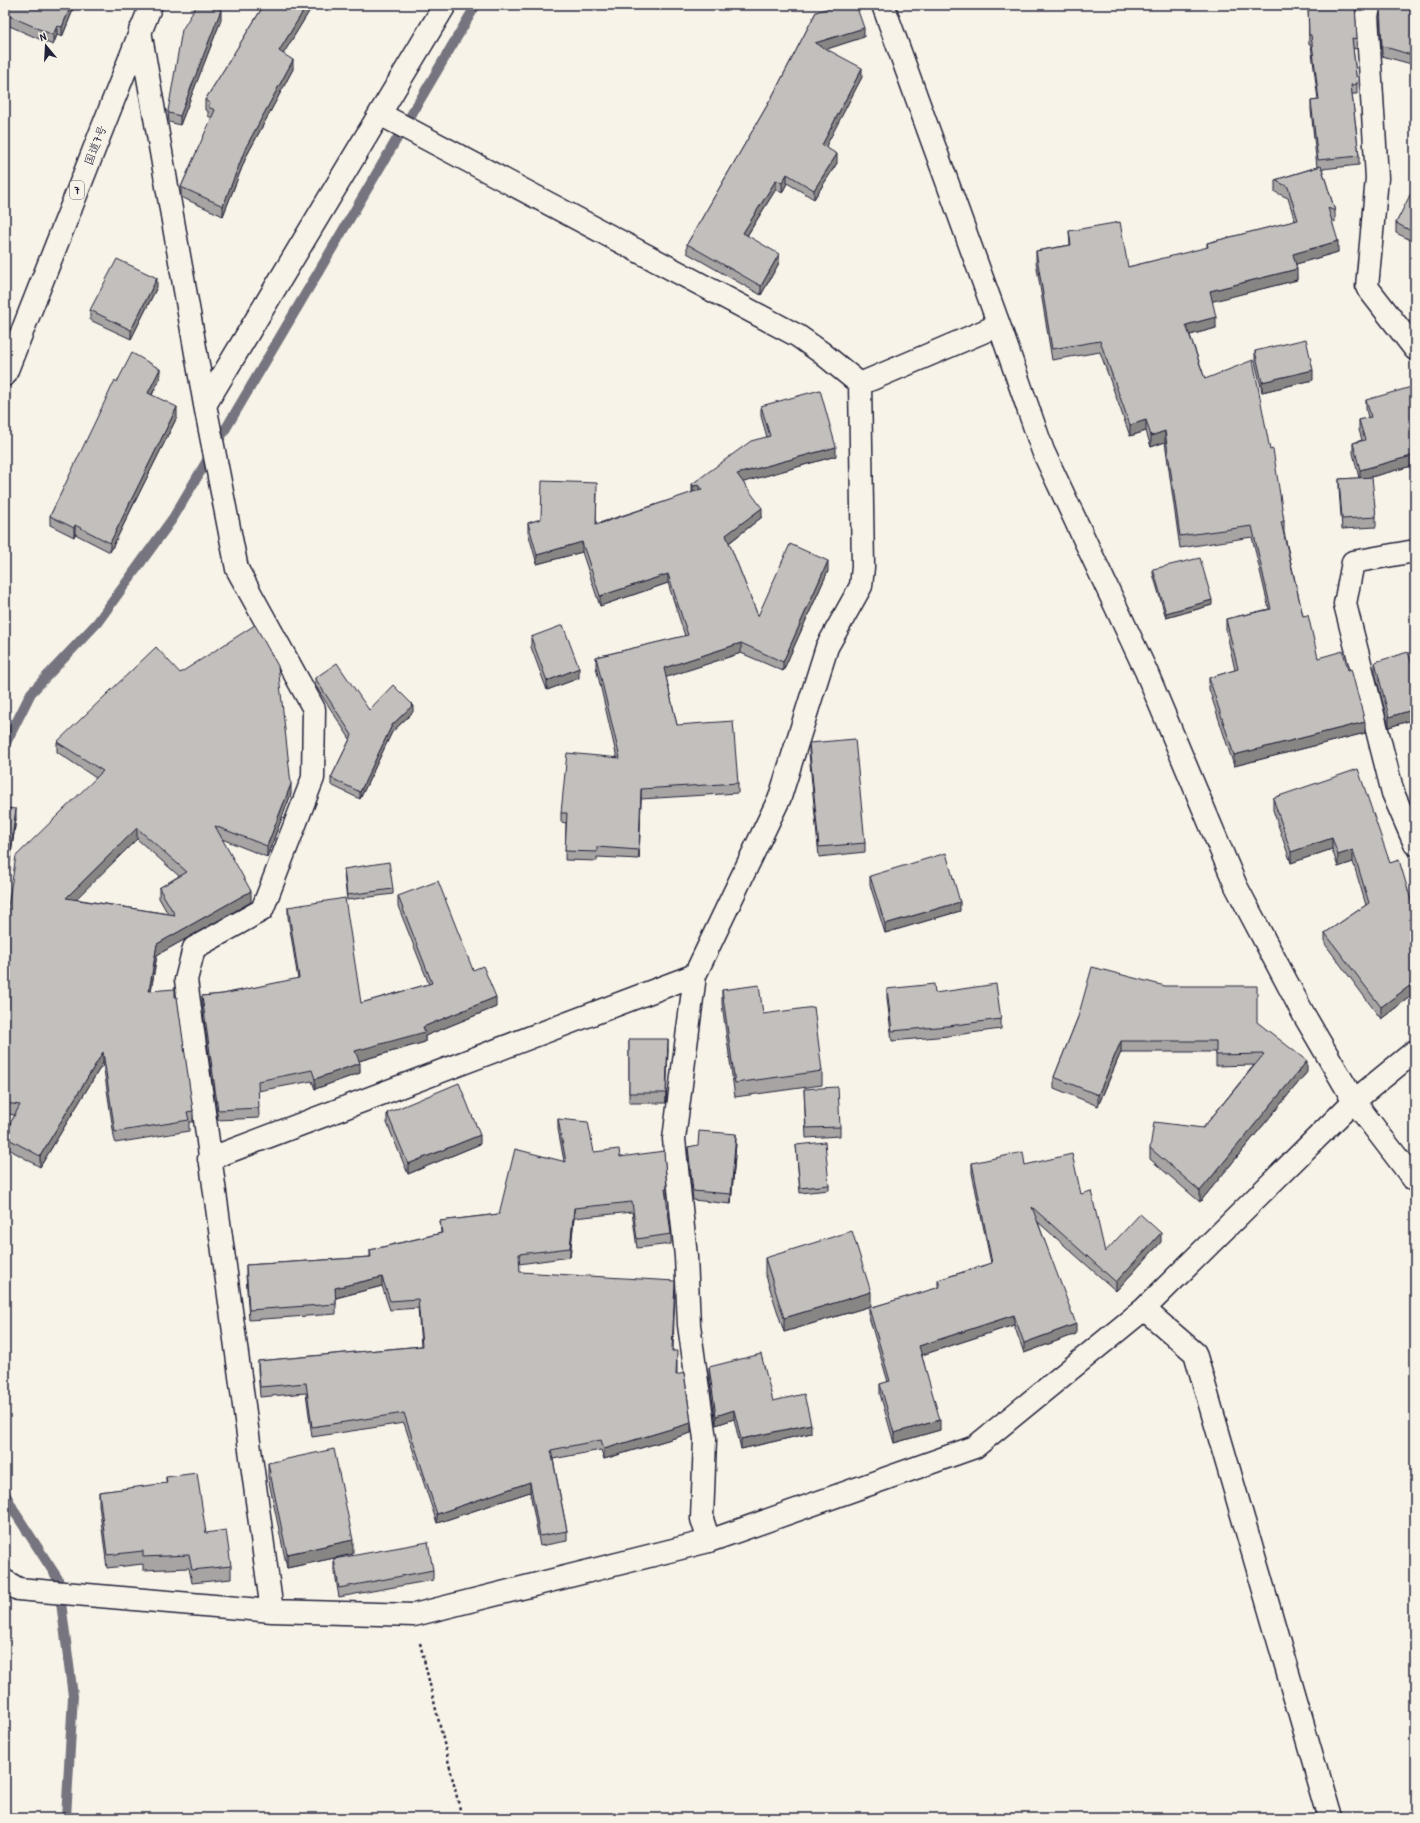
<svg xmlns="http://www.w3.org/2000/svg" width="1420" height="1823" viewBox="0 0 1420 1823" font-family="'Patrick Hand','Klee One',sans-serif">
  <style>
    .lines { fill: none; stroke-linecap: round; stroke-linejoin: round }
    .stream { stroke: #76747f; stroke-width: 10 }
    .minor-casing { stroke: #22223b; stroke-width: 25 }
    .trunk-casing { stroke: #22223b; stroke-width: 25 }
    .path { stroke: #22223b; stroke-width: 2.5; stroke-dasharray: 3 3; stroke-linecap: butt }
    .minor { stroke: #f7f3e8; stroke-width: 22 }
    .trunk { stroke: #f7f3e8; stroke-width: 22 }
    .wall { fill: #a7a4a3; stroke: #22223b; fill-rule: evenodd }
    .shaded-wall { fill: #888684; stroke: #22223b }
    .building { fill: #c2bfbd; stroke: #22223b; fill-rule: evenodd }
    .labels { text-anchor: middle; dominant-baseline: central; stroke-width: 3.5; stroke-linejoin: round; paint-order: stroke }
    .shield { fill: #f7f3e8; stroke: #62616f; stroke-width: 1 }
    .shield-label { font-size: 11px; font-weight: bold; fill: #22223b }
    .street-label { font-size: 12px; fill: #22223b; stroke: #f7f3e8 }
  </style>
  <rect width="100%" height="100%" fill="#f7f3e8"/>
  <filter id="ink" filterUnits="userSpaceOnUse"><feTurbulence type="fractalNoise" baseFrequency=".025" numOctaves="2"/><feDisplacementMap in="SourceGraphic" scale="8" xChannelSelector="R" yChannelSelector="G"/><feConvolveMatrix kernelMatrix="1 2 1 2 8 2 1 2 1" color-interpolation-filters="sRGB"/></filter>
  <g filter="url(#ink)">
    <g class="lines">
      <path class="stream" d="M5 745 31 693 97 623 173 518 476 5
        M5 1493 16 1514 58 1579 73 1696 66 1818"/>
      <defs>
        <path id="minor" d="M883 5 999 325 1043 451 1146 671 1236 886 1304 1015 1354 1101 1415 1181
          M1370 5 1367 15 1377 178 1367 287 1415 349
          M140 31 205 405 237 569 314 709 313 778 262 910 194 948 186 980 272 1611
          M380 114 798 336 822 353 860 384 863 567 861 586 827 647 780 797 695 975 674 1139 686 1257 689 1325 705 1439 702 1519 709 1541
          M860 384 999 325
          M205 405 445 5
          M1415 551 1353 562 1345 604 1393 793 1415 844
          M209 1159 695 975
          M1144 1309 1195 1353 1330 1818
          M5 1581 18 1589 272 1611 414 1615 709 1541 975 1447 1144 1309 1354 1101 1415 1051"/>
        <path id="trunk" d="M5 375 151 5"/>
      </defs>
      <use href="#minor" class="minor-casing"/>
      <use href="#trunk" class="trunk-casing"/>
      <path class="path" d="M420 1643 462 1818"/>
      <use href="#minor" class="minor"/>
      <use href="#trunk" class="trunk"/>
    </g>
    <path class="wall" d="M5 5H75L62 37 57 35 53 45 5 24Z
      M264 5H313L283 54 293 69 246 157 223 216 181 197V187L212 118 208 116V111L205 110V100Z
      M1308 5 1355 14 1357 49 1353 48 1357 84V94H1352L1359 156V165L1322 169 1335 211V222L1332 220 1338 252 1296 264 1297 280 1212 301 1216 328 1190 335 1205 379 1270 450 1284 521V532L1303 616 1318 658 1365 733 1234 766 1209 689V678L1235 670 1226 630V619L1269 609 1252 537 1180 548 1165 442 1151 447 1146 431 1130 436 1100 352 1052 360 1036 262V251L1070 245 1069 231 1128 267 1207 248V243L1295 221 1288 198 1275 192V180L1317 167 1311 110V101L1318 100 1311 45H1309Z
      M1415 5V65L1382 56 1380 7Z
      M816 12 864 37 826 49 862 77 825 147 837 163 814 199 787 183 782 193 776 189 747 236 779 263 761 295 687 253V244L772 97Z
      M221 20 180 125 169 122 168 111Z
      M1415 188V242L1396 233V223Z
      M157 287 131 339 90 320V310Z
      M1255 351 1313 380 1262 392 1255 361Z
      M160 378 152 395 177 417 110 552 75 534 74 537 50 525V516L117 382Z
      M1366 400 1415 465 1371 477 1376 517V527L1342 529 1339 489V479L1359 478 1353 453V443L1362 440 1359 430V420L1368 418 1366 409Z
      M761 406 836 456 743 482 762 517 729 543 758 616 828 571 783 671 741 653 666 677 677 725 738 783V793L641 799 639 859 597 857V861L565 860 566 823 561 822V813L617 758 596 667V657L685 636 668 583 600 606 582 552 537 564 528 532V523L541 519 597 493 596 524 692 493V484L767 437 761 416Z
      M1153 569 1212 605 1166 618 1153 574Z
      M531 637 579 678 547 690 531 647Z
      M1375 662 1415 673V719L1389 727 1375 672Z
      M315 678 369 710 413 712 392 732 360 799 331 785V778L350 739 315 685Z
      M57 742 291 794 267 857 222 839 251 902 157 955 151 991 175 997 193 1111V1122H189V1131L115 1143 103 1063 40 1167 5 1147V1133L15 1115 5 1114V1034L8 986H5V925L96 778 57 752ZM137 839 179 876 159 888V898L168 914 75 899Z
      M809 743 865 843V852L819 857 809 753Z
      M1273 798 1390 863 1415 911V993L1381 1019 1325 944V933L1366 905 1353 862 1338 867 1332 849 1291 863 1273 810Z
      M5 808 16 819 9 868H5Z
      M344 869 393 889V894L347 900 344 874Z
      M870 876 960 911 885 933 870 885Z
      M398 896 473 970 496 1007 425 1036V1042L359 1061 360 1073 315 1089 312 1081 258 1091 259 1118 218 1120 202 1006V996L223 994 298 979 288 917V907L361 1003 429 984 398 906Z
      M887 989 935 993 1001 1019V1029L948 1036 892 1041 887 998Z
      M722 990 763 1014 822 1071V1085L735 1097 722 1004Z
      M1078 1017 1257 1022 1307 1072 1200 1202 1150 1159V1148L1203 1128 1254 1065 1216 1066V1052H1121L1098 1106 1054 1088V1077Z
      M629 1039 668 1049 666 1103H629Z
      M804 1089 840 1127V1136L806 1138Z
      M387 1113 480 1144 408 1174 387 1123Z
      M558 1119 594 1152 620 1157 667 1189V1198H666L671 1234V1244L637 1248 632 1212 574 1218 570 1257 519 1264 520 1272 675 1290 673 1351 677 1361V1375L691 1433 604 1459 601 1450 553 1459 567 1531V1541L540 1546 530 1492 437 1523 404 1423 312 1437 306 1393 260 1397 258 1370V1361L421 1346 418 1308 390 1310 382 1286 336 1298V1314L249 1320 246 1275V1265L370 1257V1250L441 1233 440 1221 499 1214 564 1161 558 1129Z
      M736 1143 731 1204 693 1200 688 1157V1147Z
      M796 1145 829 1185V1190L800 1193Z
      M972 1163 1025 1165 1081 1194 1105 1252 1161 1242 1116 1291 1038 1222 1076 1334 1024 1353 1014 1325 922 1355 940 1430 894 1443 880 1394V1384L888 1382 869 1317V1308L938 1288V1280L991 1263 972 1173Z
      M765 1258 871 1306 784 1332 765 1273Z
      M709 1367 811 1433 741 1449 734 1419 716 1425 709 1377Z
      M268 1463 353 1554 287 1568 268 1477Z
      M166 1477 206 1533 231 1566V1579L192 1583 189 1568 143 1570V1564L107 1568 99 1505V1492L166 1484Z
      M334 1559 433 1570V1580L339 1597 334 1568Z"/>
    <path class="shaded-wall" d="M71 5H75L62 37V27Z
      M307 5H313L279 61V51Z
      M1355 5H1357L1355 16Z
      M221 10V20L180 125V116Z
      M57 26V35L53 45V35Z
      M864 28V37L815 53V43Z
      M293 60V69L246 157 223 216V206L246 147Z
      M862 68V77L822 154V145Z
      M837 154V163L814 199V190Z
      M787 174V183L782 193V183Z
      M776 180V189L743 242V233Z
      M1338 241V252L1293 265V254Z
      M779 254V263L761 295V286Z
      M1297 269V280L1210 302V291Z
      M157 278V287L131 339V330Z
      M1216 317V328L1186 336V325Z
      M160 369V378L148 402V393Z
      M1313 370V380L1262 392V382Z
      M177 407V417L110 552V543Z
      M1146 420V431L1130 436V425Z
      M1165 431V442L1151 447V436Z
      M836 447V456L737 484V474Z
      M1415 455V465L1360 480V470Z
      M699 485V494L693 496V486Z
      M762 508V517L726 545V535Z
      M75 525V534L74 537V528Z
      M582 542V552L537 564V555Z
      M828 561V571L783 671V662Z
      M668 574V583L600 606V596Z
      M1212 600V605L1166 618V613Z
      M741 643V653L664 678V668Z
      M579 668V678L547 690V681Z
      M413 705V712L392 732 360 799V792L392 725Z
      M1415 709V719L1389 727V717Z
      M1365 722V733L1234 766V755Z
      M291 784V794L267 857V846Z
      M641 789V799L639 859V850Z
      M16 809V819L9 868V859Z
      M137 828V839L66 909V898Z
      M1332 838V849L1291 863V852Z
      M1353 850V862L1338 867V855Z
      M251 891V902L157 955 149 1002V991L157 944Z
      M960 902V911L885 933V924Z
      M1415 982V993L1381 1019V1007Z
      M496 997V1007L425 1036V1042L355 1062V1051L423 1027Z
      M668 1039V1049L666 1103V1093Z
      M1121 1041V1052L1098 1106V1095Z
      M103 1052V1063L40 1167V1156Z
      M1307 1061V1072L1200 1202V1191Z
      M360 1063V1073L315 1089V1079Z
      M736 1134V1143L731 1204V1194Z
      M480 1135V1144L408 1174V1164Z
      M574 1208V1218L570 1257V1248Z
      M1161 1233V1242L1116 1291V1282Z
      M382 1277V1286L335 1298V1288Z
      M871 1292V1306L784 1332V1318Z
      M1014 1315V1325L919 1356V1346Z
      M1076 1324V1334L1024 1353V1343Z
      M734 1410V1419L716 1425V1416Z
      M940 1420V1430L894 1443V1433Z
      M691 1423V1433L604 1459V1449Z
      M811 1424V1433L741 1449V1439Z
      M530 1482V1492L437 1523V1514Z
      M353 1540V1554L287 1568V1554Z"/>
    <path class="building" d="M5 5H71L62 27 57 26 53 35 5 14Z
      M197 5H213L221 10 180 116 169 113 168 111 182 30Z
      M264 5H307L279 51 293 60 246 147 223 206 181 187 215 110 208 107 210 103 205 100Z
      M839 5H856L864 28 815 43 862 68 822 145 837 154 814 190 787 174 782 183 776 180 743 233 779 254 761 286 687 244 772 97 816 12Z
      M1308 5H1355L1357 39 1352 38 1357 84 1351 85 1359 156 1318 160 1311 101 1319 100 1311 35H1309Z
      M1380 5H1415V56L1382 46 1380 7Z
      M1321 166 1335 211 1328 208 1338 241 1293 254 1297 269 1210 291 1216 317 1186 325 1205 379 1253 360 1270 450 1273 449 1284 521 1281 522 1303 616 1308 615 1318 658 1343 651 1348 670 1351 669 1365 722 1234 755 1209 678 1238 669 1226 619 1271 609 1252 526 1180 536 1165 431 1151 436 1146 420 1130 425 1100 341 1052 349 1036 251 1071 245 1069 231 1120 222 1128 267 1208 247 1207 243 1298 220 1288 187 1275 180Z
      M1414 187 1415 188V233L1396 223Z
      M117 259 157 278 131 330 90 310Z
      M1306 339 1313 370 1262 382 1255 351Z
      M132 353 160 369 148 393 177 407 110 543 75 525 74 528 50 516 115 380 117 382Z
      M1415 386V455L1360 470 1353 443 1365 440 1359 420 1371 417 1366 400Z
      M820 390 836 447 737 474 762 508 726 535 758 616 790 544 828 561 783 662 741 643 664 668 677 725 733 721 738 783 641 789 639 850 597 847V852L565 851 567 813H561L567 753 620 758 596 657 688 635 668 574 600 596 582 542 537 555 528 523 541 519 542 481 597 483 596 525 702 489 699 485 693 486 692 484 751 441 770 436 761 406Z
      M1372 477 1376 517 1342 519 1339 479Z
      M1200 558 1212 600 1166 613 1153 569Z
      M255 625 278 666 291 784 267 846 215 826 251 891 157 944 149 991 175 989V997H177L193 1111 187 1112 189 1120 115 1132 103 1052 40 1156 5 1137V1133L20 1105 5 1103V1034L9 976 5 975V925L16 856 103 771 57 742 156 647 180 673ZM137 828 187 872 159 888 175 915 66 898Z
      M563 625 579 668 547 681 531 637Z
      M1408 652 1415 673V709L1389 717 1375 662Z
      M337 663 369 710 393 685 413 705 392 725 360 792 331 778 352 735 315 678Z
      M855 739 865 843 819 847 809 743Z
      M1358 769 1390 863 1399 860 1414 910 1415 911V982L1381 1007 1325 933 1369 903 1353 850 1338 855 1332 838 1291 852 1273 798Z
      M5 808 16 809 9 859 5 858Z
      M946 853 960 902 885 924 870 876Z
      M389 862 393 889 347 895 344 869Z
      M438 881 473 970 483 966 496 997 423 1027 425 1032 355 1051 360 1063 315 1079 312 1070 258 1081 259 1108 218 1110 202 996 223 994 299 978 288 907 345 898 361 1003 432 983 398 896Z
      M1092 967 1165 986H1257V1022L1307 1061 1200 1191 1150 1148 1154 1122 1203 1128 1264 1054 1216 1055V1041H1121L1098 1095 1054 1077 1078 1017Z
      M934 984 935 993 996 984 1001 1019 948 1026 892 1031 887 989Z
      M759 985 763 1014 814 1007 822 1071 735 1083 722 990Z
      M629 1039H668L666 1093H629Z
      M459 1083 480 1135 408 1164 387 1113Z
      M838 1087 840 1127 806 1128 804 1089Z
      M558 1119 588 1122 594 1152 619 1149 620 1157 664 1151 667 1189 665 1188 671 1234 637 1239 632 1202 574 1208 570 1248 519 1254 520 1272 675 1281 672 1351H677L676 1375 684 1373 691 1423 604 1449 601 1440 551 1450 567 1531 540 1536 530 1482 437 1514 404 1413 312 1427 306 1383 260 1387 258 1361 422 1346 418 1299 390 1301 382 1277 335 1288 336 1304 249 1310 246 1265 371 1257 370 1250 442 1233 440 1221 499 1214 515 1149 566 1162Z
      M699 1131 736 1134 731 1194 693 1191 688 1147 698 1145Z
      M825 1142 829 1185 800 1188 796 1145Z
      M1023 1152 1025 1165 1072 1154 1081 1194 1091 1191 1105 1252 1140 1214 1161 1233 1116 1282 1032 1207 1076 1324 1024 1343 1014 1315 919 1346 940 1420 894 1433 880 1384 890 1381 869 1308 940 1287 938 1280 992 1263 972 1163Z
      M852 1231 871 1292 784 1318 765 1258Z
      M761 1354 773 1401 804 1394 811 1424 741 1439 734 1410 716 1416 709 1367Z
      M334 1449 353 1540 287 1554 268 1463Z
      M197 1473 206 1533 226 1530 231 1566 192 1570 189 1555 143 1557V1551L107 1555 99 1492 167 1483 166 1477Z
      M428 1542 433 1570 339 1588 334 1559Z"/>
  </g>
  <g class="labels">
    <rect class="shield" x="70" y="181" width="14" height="18" rx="3"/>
    <g class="shield-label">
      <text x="77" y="190">7</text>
    </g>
    <g class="street-label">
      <text transform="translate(95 145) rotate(-69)">国道7号</text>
    </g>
  </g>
  <rect width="1420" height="1823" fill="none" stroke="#f7f3e8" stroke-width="20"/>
  <rect x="10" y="10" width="1400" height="1803" fill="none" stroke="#22223b" stroke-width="1.5" filter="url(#ink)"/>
  <g transform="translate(46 46) rotate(342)" stroke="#f7f3e8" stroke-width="3" paint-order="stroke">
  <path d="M0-3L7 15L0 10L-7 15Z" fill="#22223b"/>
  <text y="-6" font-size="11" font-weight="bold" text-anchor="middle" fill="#22223b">N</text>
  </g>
</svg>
